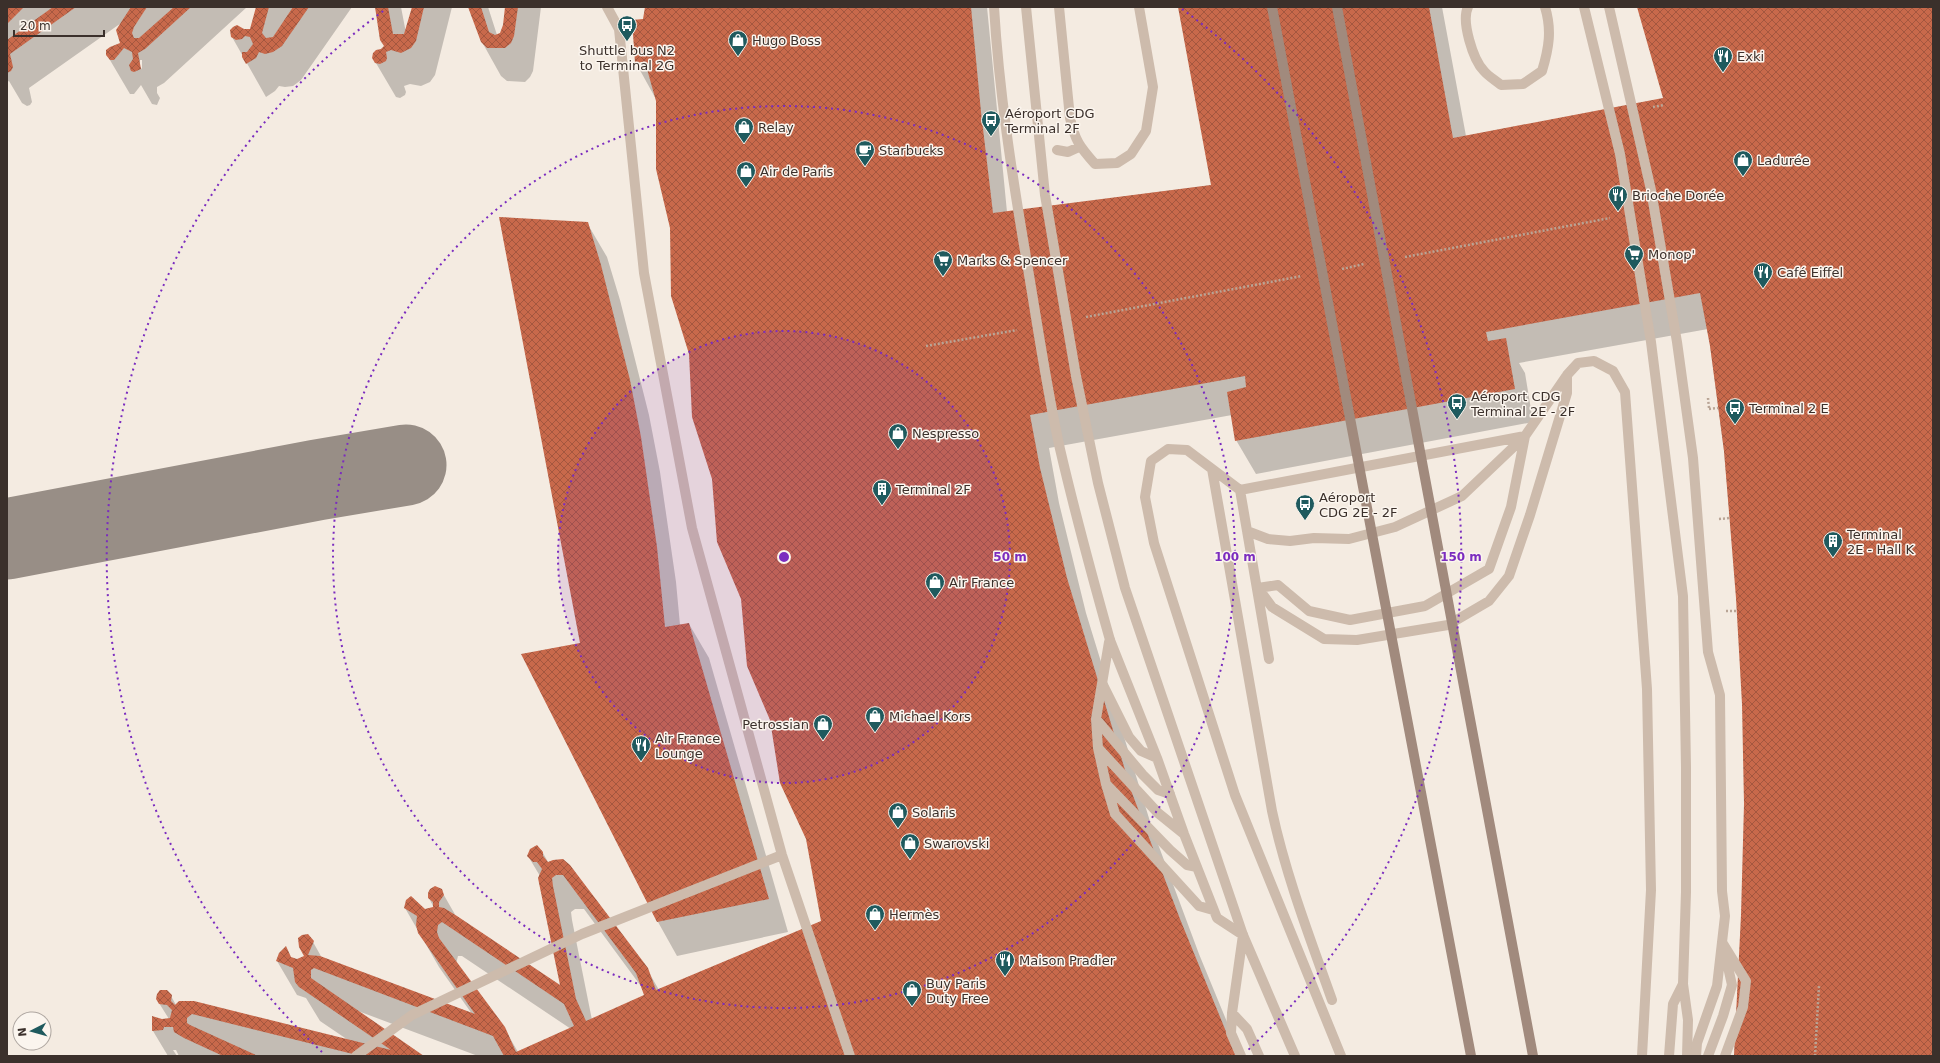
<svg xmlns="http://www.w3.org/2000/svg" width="1940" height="1063" viewBox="0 0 1940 1063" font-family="'DejaVu Sans',sans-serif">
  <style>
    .shadow { fill: #0003; fill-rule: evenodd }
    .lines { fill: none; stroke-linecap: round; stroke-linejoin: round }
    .taxiway { stroke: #988e86; stroke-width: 81 }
    .building { fill: url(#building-cross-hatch); fill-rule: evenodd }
    .path { stroke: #b9a596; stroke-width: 2.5; stroke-dasharray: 2 2; stroke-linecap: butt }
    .service { stroke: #cdbbac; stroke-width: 10 }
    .service-bridge { stroke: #cdbbac; stroke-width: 10 }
    .secondary-bridge { stroke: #a18a7d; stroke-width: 10 }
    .ring { fill: none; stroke: #7b2cbf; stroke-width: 2; stroke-dasharray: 2 4 }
    .labels { text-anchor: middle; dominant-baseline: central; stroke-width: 3; stroke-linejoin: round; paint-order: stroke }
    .poi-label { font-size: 13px; fill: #3b302b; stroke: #fbf5ee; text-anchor: start }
    .centre { fill: #7b2cbf; stroke: #fbf5ee; stroke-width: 2 }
    .ring-label { font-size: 12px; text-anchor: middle; font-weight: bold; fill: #7b2cbf; stroke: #fbf5ee; stroke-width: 3; stroke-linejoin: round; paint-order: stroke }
  </style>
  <defs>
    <pattern id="building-cross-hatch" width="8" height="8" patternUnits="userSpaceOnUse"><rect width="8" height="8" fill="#c8694b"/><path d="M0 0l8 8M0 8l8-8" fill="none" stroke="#a4573f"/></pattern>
  </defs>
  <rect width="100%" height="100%" fill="#f4ebe1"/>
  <path class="shadow" d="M9 7H247L164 83 157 87V93L160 98 157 105 152 104 141 85 134 94H130L107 55 121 43 124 21 29 88 32 102 30 105 27 106 22 103 9 81 7 82V9ZM140 60H142V69L140 67Z
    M257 7H352L301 80 293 86 285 87 279 86 275 91 266 97 232 37 244 30H250Z
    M375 7H401L406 33 413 7H452L435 75 430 82 421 86 410 84 404 86 406 92 405 95 400 98 396 97 373 58 374 54 385 46Z
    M469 7H488L497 35 501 33 504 25 506 7H541L533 71 530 77 525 82 507 81 501 76 482 42Z
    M646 7H987L1007 212 1212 185 1179 7H1442L1466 136 1664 99 1640 7H1933V1056H1734L1742 915 1745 804 1743 704 1737 598 1724 451 1708 329 1519 363 1525 373 1533 422 1256 474 1236 440 1232 415 1049 448 1059 503 1086 613 1152 828 1199 954 1241 1056H478L358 1011 423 1056H179L176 1050H173L177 1056H168L153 1031 162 1020 169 1019 159 1003 171 996 176 1005 348 1040 320 1021 306 998 297 995 277 961 291 958 297 961 305 957 313 942 322 958 472 1014 439 967 405 908 425 910 434 908 429 898 441 890 457 918 562 987 540 876 528 856 543 853 548 862 553 861 647 969 659 990 822 921 807 839 771 720 713 479 690 354 671 228 657 101 636 63ZM575 909H584L643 989 646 996 592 1020 572 920 571 912ZM458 956H462L571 1029 518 1052 504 1028 456 964Z
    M587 223 607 257 620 300 649 415 660 472 676 582 680 625 689 624 709 658 788 932 677 956 658 922 581 644Z"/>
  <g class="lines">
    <path class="taxiway" d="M7 539 317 480 406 465"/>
  </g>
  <path class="building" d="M7 7H24L7 24Z
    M53 7H76L10 54 13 67 11 71 7 73V40Z
    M131 7H147L134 27 132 33 134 38H139L174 7H191L145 49 138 53 141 69 134 72 131 71 129 65 133 59 132 52 124 48 114 60H110L106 55V50L110 47 120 43 116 30Z
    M256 7H269L262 33 266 38 273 37 293 7H309L282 46 273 52 265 54 259 52 256 58 246 64 242 57V52H247L253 44 250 37 245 36 242 39 236 40 231 37 230 30 233 27 237 25 244 29H250Z
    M375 7H388L393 34H404L412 7H424L416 41 411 48 401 53 391 50 386 52 387 58 386 61 380 64 375 63 372 58 373 53 376 50 381 49 384 46 380 40Z
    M468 7H481L489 32 495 35 500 33 503 25 505 7H518L514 36 511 43 505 48H487L481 42Z
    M645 7H971L981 112 993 213 1211 185 1178 7H1429L1453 138 1663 98 1637 7H1933V1056H1734L1741 915 1744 804 1742 704 1736 598 1724 451 1710 346 1700 293 1486 332 1488 341 1506 338 1515 389 1235 441 1227 392 1246 387 1245 376 1030 415 1040 468 1067 578 1132 793 1180 919 1236 1056H504L493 1036 314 968 311 970V978L424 1056H361L192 1014 187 1018V1023L190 1025 258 1056H223L184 1038 174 1032 173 1027H164L163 1030 152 1031V1016L162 1019 170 1018 172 1010 167 1005 159 1004 156 999 157 994 160 990H167L172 995 171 1001 175 1005 179 1001H194L391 1050 299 987 295 982 293 968 276 961 279 953 286 946 291 957 297 959 304 956 299 947 298 938 302 935 308 934 314 941 308 955 320 956 475 1014 418 933 416 925 417 916 404 908 406 900 411 896 425 909 433 907V902L428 898V893L430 889 435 886 442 889 444 895 439 902V907L444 908 457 916 560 985 539 883 538 878 542 869 537 862H533L527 856 530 849 537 845 543 852V856L548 862 553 860 563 859 570 865 648 968 656 990 821 921 806 839 780 783 770 720 747 666 741 599 717 542 712 479 692 417 689 354 671 296 670 228 656 169V101L645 62 635 63 632 20 643 19ZM556 875H563L636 973 644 995 586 1021 576 999 553 886 552 878ZM442 922 564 1004 574 1026 516 1052 505 1027 439 938 437 932 438 925Z
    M499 217 588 222 601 265 630 380 641 437 657 547 665 627 689 623 769 899 657 922 521 654 580 643Z"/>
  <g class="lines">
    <path class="path" d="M1653 107 1664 105
      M1405 257 1610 218
      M1342 269 1364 264
      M1086 317 1302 276
      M926 346 1017 330
      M1708 398 1709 408
      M1709 409 1718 408
      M1719 519 1730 518
      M1726 611H1737
      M1815 1056 1819 986"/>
    <path class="service" d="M607 7 619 29 644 273 692 528 782 855 850 1056
      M1059 7 1070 118C1075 141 1080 147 1095 164L1117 163 1131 154 1146 131 1153 87 1139 7
      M1468 7C1461 21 1473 60 1484 71 1488 76 1495 80 1501 85L1523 84 1542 71C1549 48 1552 30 1545 7
      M1057 150 1068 152 1079 147
      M1525 436 1511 507 1489 569 1425 606 1350 620 1309 611 1278 585 1258 588 1272 607 1324 639 1357 640 1448 625 1489 601 1509 576 1530 515 1567 393V375
      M1212 469 1272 811C1286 876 1310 938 1332 1000
      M1240 490 1525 436
      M1247 531 1268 539 1290 541 1314 538 1349 539 1395 527 1462 496 1525 436 1567 375 1578 363 1594 361 1613 371 1625 392 1647 689 1651 890 1642 1056
      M1110 640 1157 758 1184 834 1217 918 1243 935 1295 1056
      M1109 642 1096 719 1143 775 1158 790 1170 794
      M1269 659 1240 490 1187 450 1168 449 1151 461 1145 497 1154 543 1235 795 1341 1056
      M1103 685 1129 737 1141 751 1157 758
      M1096 719 1098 748 1158 813 1184 834
      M1098 748 1106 784 1170 850 1187 865 1197 867
      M1106 784 1115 814 1199 906 1213 910
      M1683 984 1688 1020 1687 1056
      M1232 1013 1247 1029 1259 1056
      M356 1056 412 1015 582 934 782 855
      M1241 1056 1231 1033 1232 1013 1243 935
      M1669 1056 1673 1004 1683 984"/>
    <path class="service-bridge" d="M994 7C999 91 1012 175 1026 257 1037 321 1046 386 1060 449 1075 513 1092 576 1110 640
      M1026 7 1045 195 1076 376 1098 483 1125 588 1243 935
      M1584 7 1620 154 1651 342 1683 596 1686 767V892L1683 984
      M1609 7 1651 190 1677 342 1693 458 1708 652 1720 695 1722 891 1725 916 1717 986 1697 1043 1696 1056
      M1722 942 1746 981 1743 1007 1725 1056
      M1708 1056 1723 1016 1732 985 1724 949"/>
    <path class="secondary-bridge" d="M1272 7 1471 1056
      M1337 7 1533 1056"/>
  </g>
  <circle cx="784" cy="557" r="226" fill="#7b2cbf" fill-opacity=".12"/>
  <g class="ring">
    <circle cx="784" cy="557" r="226"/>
    <circle cx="784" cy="557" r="451"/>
    <path d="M322 1052A677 677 0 0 1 386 9M1182 9A677 677 0 0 1 1246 1052"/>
  </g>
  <defs>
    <symbol id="bus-pin" viewBox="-11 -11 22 30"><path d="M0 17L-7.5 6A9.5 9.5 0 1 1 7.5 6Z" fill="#1f5a5e" stroke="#fbf5ee"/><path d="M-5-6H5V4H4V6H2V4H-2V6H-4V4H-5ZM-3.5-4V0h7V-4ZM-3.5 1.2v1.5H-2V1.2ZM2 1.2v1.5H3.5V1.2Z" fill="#fff"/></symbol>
    <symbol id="shop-pin" viewBox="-11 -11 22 30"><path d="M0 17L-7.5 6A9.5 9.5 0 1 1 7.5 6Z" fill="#1f5a5e" stroke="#fbf5ee"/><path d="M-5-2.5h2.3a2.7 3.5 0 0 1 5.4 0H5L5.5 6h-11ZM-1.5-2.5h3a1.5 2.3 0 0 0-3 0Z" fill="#fff"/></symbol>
    <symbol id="restaurant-pin" viewBox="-11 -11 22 30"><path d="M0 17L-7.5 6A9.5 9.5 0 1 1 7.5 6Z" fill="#1f5a5e" stroke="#fbf5ee"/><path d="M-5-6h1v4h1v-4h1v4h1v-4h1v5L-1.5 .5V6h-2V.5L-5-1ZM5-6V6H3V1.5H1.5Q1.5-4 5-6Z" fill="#fff"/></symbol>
    <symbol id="cafe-pin" viewBox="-11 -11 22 30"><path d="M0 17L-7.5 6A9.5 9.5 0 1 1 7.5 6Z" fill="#1f5a5e" stroke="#fbf5ee"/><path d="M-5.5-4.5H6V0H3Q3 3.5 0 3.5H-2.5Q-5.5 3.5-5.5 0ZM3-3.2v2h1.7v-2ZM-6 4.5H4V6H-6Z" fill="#fff"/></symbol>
    <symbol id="supermarket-pin" viewBox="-11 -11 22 30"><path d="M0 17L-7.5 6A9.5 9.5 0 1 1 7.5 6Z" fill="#1f5a5e" stroke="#fbf5ee"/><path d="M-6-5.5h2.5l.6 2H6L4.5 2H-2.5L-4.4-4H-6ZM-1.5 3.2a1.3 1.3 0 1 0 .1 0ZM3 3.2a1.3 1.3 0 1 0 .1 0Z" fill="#fff"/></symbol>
    <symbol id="building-pin" viewBox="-11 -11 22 30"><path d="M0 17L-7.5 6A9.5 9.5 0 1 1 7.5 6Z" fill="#1f5a5e" stroke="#fbf5ee"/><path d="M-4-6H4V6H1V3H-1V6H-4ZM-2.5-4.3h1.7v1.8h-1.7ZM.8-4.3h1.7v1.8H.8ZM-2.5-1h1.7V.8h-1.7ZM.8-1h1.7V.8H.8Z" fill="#fff"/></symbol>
  </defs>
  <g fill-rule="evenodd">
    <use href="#bus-pin" x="616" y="14" width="22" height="30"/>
    <use href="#shop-pin" x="727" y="29" width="22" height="30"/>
    <use href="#restaurant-pin" x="1712" y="45" width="22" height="30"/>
    <use href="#bus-pin" x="980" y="109" width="22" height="30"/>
    <use href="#shop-pin" x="733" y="116" width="22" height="30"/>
    <use href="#cafe-pin" x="854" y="139" width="22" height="30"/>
    <use href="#shop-pin" x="1732" y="149" width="22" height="30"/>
    <use href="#shop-pin" x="735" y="160" width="22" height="30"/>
    <use href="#restaurant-pin" x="1607" y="184" width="22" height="30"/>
    <use href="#supermarket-pin" x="1623" y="243" width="22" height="30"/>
    <use href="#supermarket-pin" x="932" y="249" width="22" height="30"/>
    <use href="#restaurant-pin" x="1752" y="261" width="22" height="30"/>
    <use href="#bus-pin" x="1446" y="392" width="22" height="30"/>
    <use href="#bus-pin" x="1724" y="397" width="22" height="30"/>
    <use href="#shop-pin" x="887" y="422" width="22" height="30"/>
    <use href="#building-pin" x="871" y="478" width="22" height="30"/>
    <use href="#bus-pin" x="1294" y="493" width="22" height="30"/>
    <use href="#building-pin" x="1822" y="530" width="22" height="30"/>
    <use href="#shop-pin" x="924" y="571" width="22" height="30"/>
    <use href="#shop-pin" x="864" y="705" width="22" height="30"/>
    <use href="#shop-pin" x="812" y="713" width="22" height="30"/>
    <use href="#restaurant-pin" x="630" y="734" width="22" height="30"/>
    <use href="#shop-pin" x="887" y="801" width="22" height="30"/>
    <use href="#shop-pin" x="899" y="832" width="22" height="30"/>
    <use href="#shop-pin" x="864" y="903" width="22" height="30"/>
    <use href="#restaurant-pin" x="994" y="949" width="22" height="30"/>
    <use href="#shop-pin" x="901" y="979" width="22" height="30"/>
  </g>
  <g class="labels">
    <g class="poi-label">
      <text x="752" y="40">Hugo Boss</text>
      <text x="627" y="50" text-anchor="middle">Shuttle bus N2<tspan x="627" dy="15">to Terminal 2G</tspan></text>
      <text x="1737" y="56">Exki</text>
      <text x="1005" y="113">Aéroport CDG<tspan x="1005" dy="15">Terminal 2F</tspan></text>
      <text x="758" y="127">Relay</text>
      <text x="879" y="150">Starbucks</text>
      <text x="1757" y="160">Ladurée</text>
      <text x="760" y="171">Air de Paris</text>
      <text x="1632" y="195">Brioche Dorée</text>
      <text x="1648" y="254">Monop'</text>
      <text x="957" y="260">Marks &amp; Spencer</text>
      <text x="1777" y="272">Café Eiffel</text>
      <text x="1471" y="396">Aéroport CDG<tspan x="1471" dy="15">Terminal 2E - 2F</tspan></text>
      <text x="1749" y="408">Terminal 2 E</text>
      <text x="912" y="433">Nespresso</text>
      <text x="896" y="489">Terminal 2F</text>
      <text x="1319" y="497">Aéroport<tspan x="1319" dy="15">CDG 2E - 2F</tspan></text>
      <text x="1847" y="534">Terminal<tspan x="1847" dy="15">2E - Hall K</tspan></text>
      <text x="949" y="582">Air France</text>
      <text x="889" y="716">Michael Kors</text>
      <text x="809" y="724" text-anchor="end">Petrossian</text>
      <text x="655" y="738">Air France<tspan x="655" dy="15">Lounge</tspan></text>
      <text x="912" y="812">Solaris</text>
      <text x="924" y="843">Swarovski</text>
      <text x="889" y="914">Hermès</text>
      <text x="1019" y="960">Maison Pradier</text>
      <text x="926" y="983">Buy Paris<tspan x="926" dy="15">Duty Free</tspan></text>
    </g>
  </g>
  <circle cx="784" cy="557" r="6" class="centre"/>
  <g class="ring-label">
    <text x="1010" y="561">50 m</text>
    <text x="1235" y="561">100 m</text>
    <text x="1461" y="561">150 m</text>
  </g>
  <rect width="1940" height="1063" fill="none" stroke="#3b302b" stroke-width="16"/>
  <g transform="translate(32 1031) rotate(264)"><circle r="19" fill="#fbf5ee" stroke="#aea6a0"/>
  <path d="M0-3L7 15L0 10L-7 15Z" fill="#1f5a5e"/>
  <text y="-6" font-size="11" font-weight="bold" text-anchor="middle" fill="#3b302b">N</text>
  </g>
  <path d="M14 30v6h90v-6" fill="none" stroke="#3b302b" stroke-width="2"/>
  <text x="20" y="30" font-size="12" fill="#3b302b" stroke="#fbf5ee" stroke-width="3" paint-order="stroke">20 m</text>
</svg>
